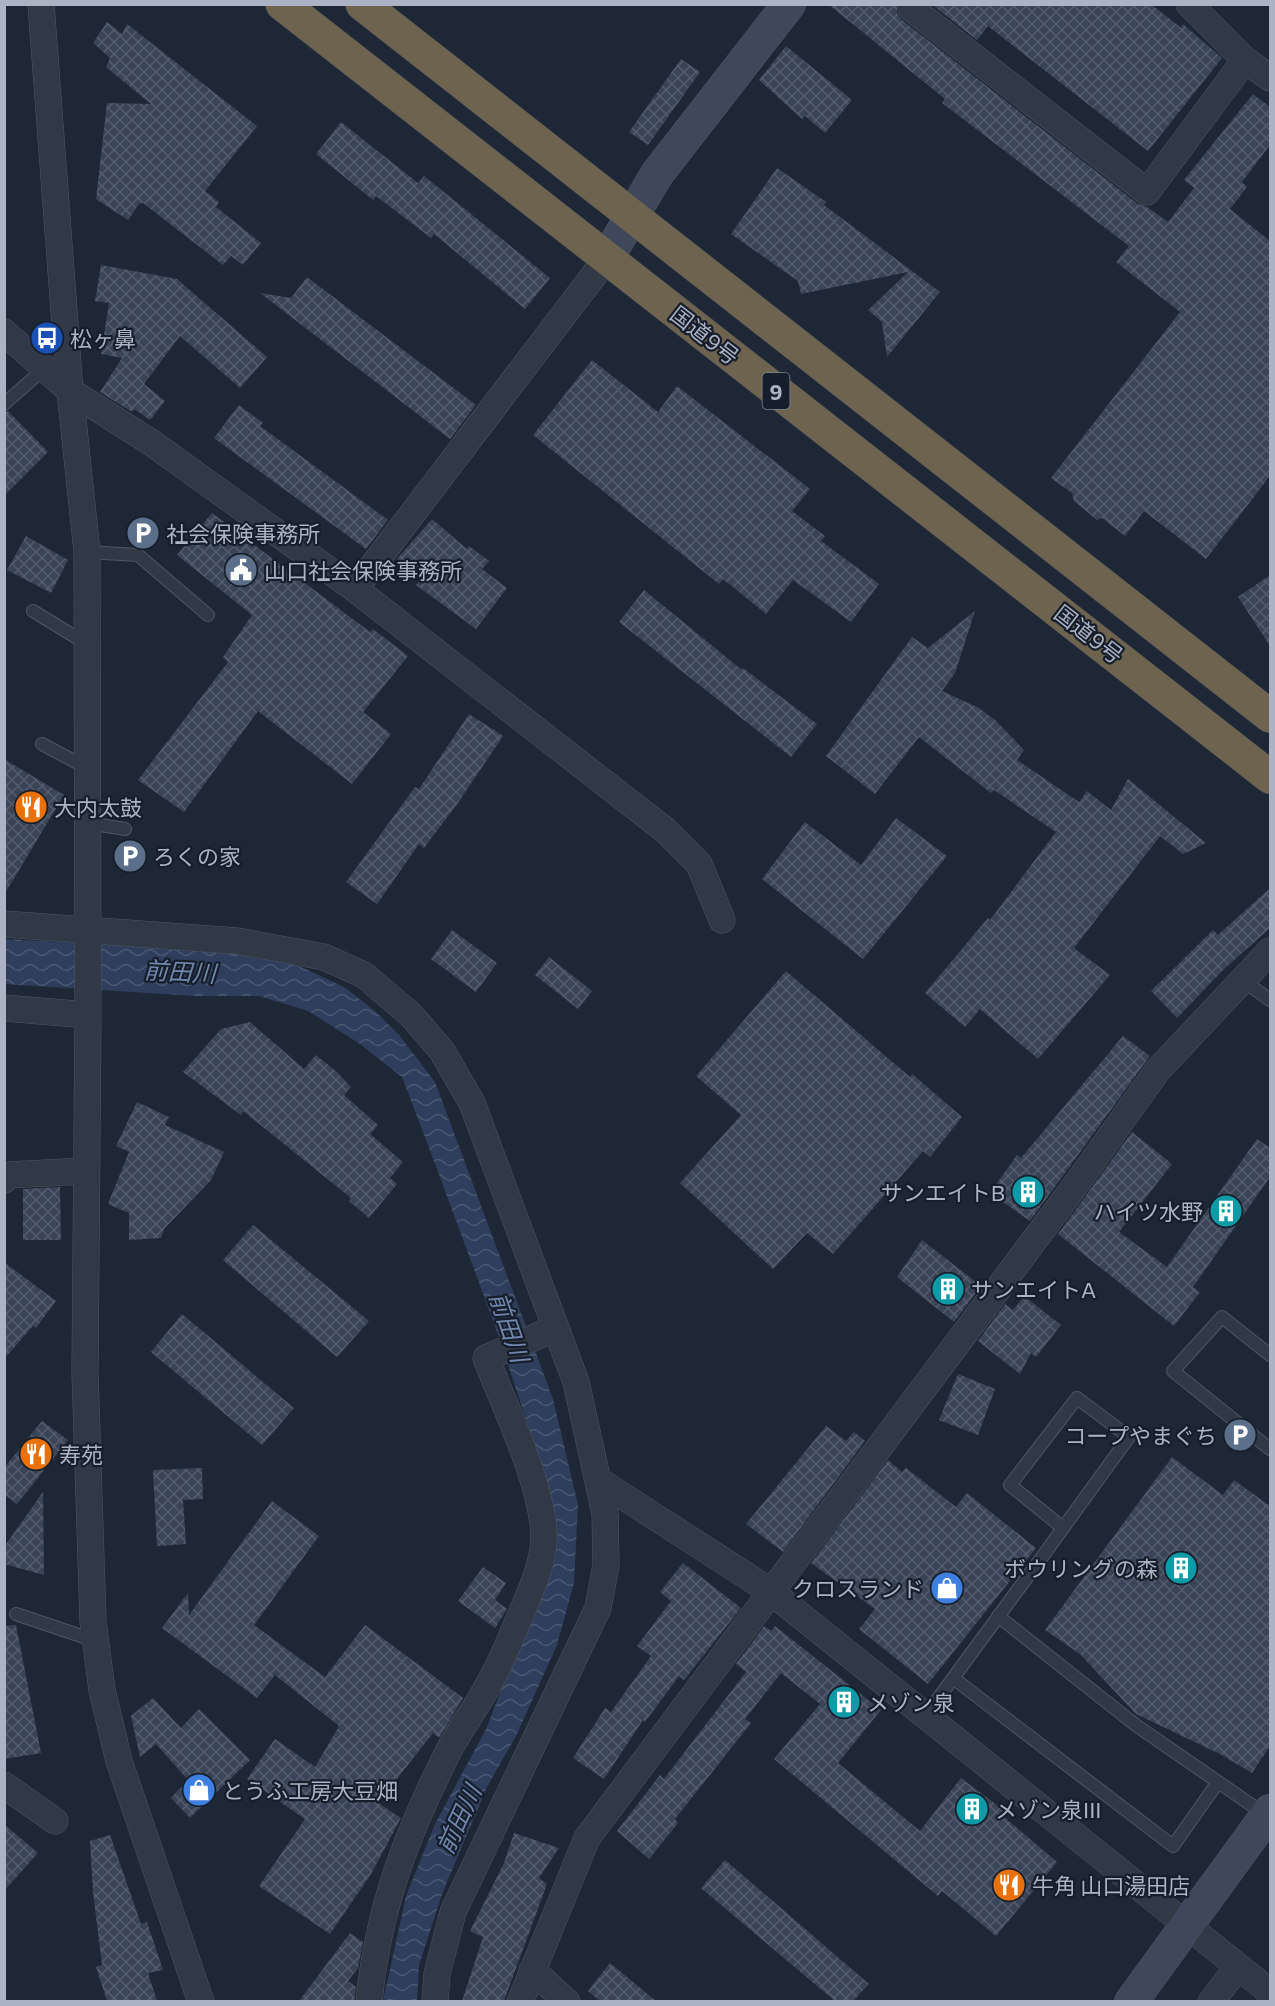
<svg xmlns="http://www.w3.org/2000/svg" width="1275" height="2006" viewBox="0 0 1275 2006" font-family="Commissioner,'Noto Sans JP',sans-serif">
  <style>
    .water { fill: url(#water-waves) }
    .building { fill: url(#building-cross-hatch) }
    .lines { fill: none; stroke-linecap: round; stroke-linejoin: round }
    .lane-casing { stroke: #4f5665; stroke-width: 14 }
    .street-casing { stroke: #4f5665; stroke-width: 27 }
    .secondary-casing { stroke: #4f5665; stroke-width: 34 }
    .highway-casing { stroke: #3c4351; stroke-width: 34 }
    .lane { stroke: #313947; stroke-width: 12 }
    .street { stroke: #313947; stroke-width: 26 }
    .secondary { stroke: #3f475a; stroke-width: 33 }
    .highway { stroke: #6d634e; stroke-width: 33 }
    .labels { text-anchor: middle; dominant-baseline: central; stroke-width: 4.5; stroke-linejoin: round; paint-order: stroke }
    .shield { fill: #171e2b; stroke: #7f8696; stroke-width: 1.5 }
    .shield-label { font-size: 21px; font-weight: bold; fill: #abb3c4 }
    .street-label { font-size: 22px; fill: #abb3c4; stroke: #171e2b }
    .poi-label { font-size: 22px; fill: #abb3c4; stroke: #171e2b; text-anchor: start }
    .water-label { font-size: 24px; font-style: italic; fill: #7287ae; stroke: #171e2b }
  </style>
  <defs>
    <pattern id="water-waves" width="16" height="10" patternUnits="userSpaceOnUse" patternTransform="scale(1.5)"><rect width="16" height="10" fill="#2f3e5c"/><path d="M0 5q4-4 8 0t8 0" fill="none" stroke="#4a5872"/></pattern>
    <pattern id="building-cross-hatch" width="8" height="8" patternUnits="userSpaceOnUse" patternTransform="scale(1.5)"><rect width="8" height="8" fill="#3a4457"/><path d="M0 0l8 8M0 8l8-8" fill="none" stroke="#545d6e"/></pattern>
  </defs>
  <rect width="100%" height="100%" fill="#1e2736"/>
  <path class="water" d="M4 939 208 949 265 958 301 967 344 987 375 1011 399 1035 435 1082 553 1399 578 1505 574 1583 557 1645 516 1736 487 1787 442 1894 419 1965 417 2001H383L406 1896 435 1824 486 1729 555 1550 551 1496 499 1337 437 1169 402 1077 360 1044 308 1011 259 996H196L5 984Z"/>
  <path class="building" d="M828 4H897V13L902 20 1138 204 1147 207 1168 222 1194 188 1184 180 1253 94 1270 107V145L1242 182 1247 187 1230 209 1270 241V476L1206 559 1144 511 1125 536 1102 518 1097 520 1074 501 1072 493 1051 478 1180 312 1116 262 1129 246 942 103 945 99Z
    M931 4H1151L1181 28 1183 24 1222 58 1148 151 988 26 977 40Z
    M107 22 122 34 127 24 257 126 205 191 219 202 216 207 261 243 243 265 231 256 223 265 143 203 139 204 128 220 96 199 107 103 151 104 106 67 110 58 93 43Z
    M786 46 852 100 825 133 805 116 802 119 759 80Z
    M681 59 700 72 648 145 629 132Z
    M341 122 418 183 424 176 550 278 525 309 434 234 431 238 376 196 373 200 316 154Z
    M777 168 826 202 824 205 940 292 887 357 882 322 868 310 908 272 801 294 798 281 731 234Z
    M101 265 177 279 267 357 240 388 180 336 144 384 165 401 150 420 134 409 132 412 100 392 122 358 101 354 109 303 95 301Z
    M307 277 476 405 450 439 260 293 291 298Z
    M592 360 658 412 677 386 810 489 792 511 825 536 821 541 879 584 851 622 793 580 766 614 723 579 719 584 533 435Z
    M239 405 263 423 260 426 388 520 366 549 214 438Z
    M8 411 48 452 4 496V412Z
    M212 513 370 632 373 629 408 656 363 712 391 734 352 784 258 711 184 812 138 780 228 662 223 657 252 615 177 555Z
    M432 519 467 549 469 546 489 561 482 569 507 588 476 629 416 585 420 580 396 560Z
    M26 536 68 560 51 593 7 570Z
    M1270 575V646L1238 597Z
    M644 590 742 670 743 668 817 724 791 757 619 622Z
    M975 611 955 673 942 691 979 708 995 720 1024 750 1017 760 1079 802 1087 791 1111 810 1128 779 1206 843 1183 854 1160 836 1074 948 1110 975 1038 1059 980 1009 965 1027 925 993 988 918 990 920 1056 832 994 790 991 793 919 737 875 794 826 756 912 637 928 648Z
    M469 714 503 736 458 803 424 848 419 844 377 904 346 882 415 787 419 789Z
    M4 759 64 795 4 895Z
    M896 818 947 856 863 959 762 879 805 822 861 865Z
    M1270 888V928L1223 970 1177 1018 1151 991 1213 930 1218 935Z
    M452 930 497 963 476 992 431 959Z
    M549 957 592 991 578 1009 535 975Z
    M786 971 910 1077 912 1074 962 1117 930 1157 923 1151 833 1254 807 1233 773 1269 680 1183 741 1115 696 1076Z
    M250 1022 304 1069 316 1055 337 1072 351 1087 344 1095 378 1125 370 1134 403 1162 390 1178 397 1184 369 1218 349 1201 351 1198 243 1111 241 1115 183 1072 221 1029Z
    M1123 1036 1150 1056 1030 1221 990 1193 1017 1155 1021 1158Z
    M137 1102 169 1117 165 1125 224 1152 211 1180 164 1229 161 1238 129 1240V1213L108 1204 129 1152 116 1146Z
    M1132 1132 1172 1164 1119 1232 1167 1267 1257 1139 1270 1148V1177L1193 1287 1200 1292 1174 1326 1058 1234Z
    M60 1187 61 1240H23V1189Z
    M253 1225 369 1321 337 1357 223 1260Z
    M922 1240 981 1286 954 1322 897 1277Z
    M4 1262 56 1301 36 1328 33 1326 4 1359Z
    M1024 1296 1061 1325 1036 1357 1031 1353 1020 1374 978 1341 1005 1304 1013 1310Z
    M182 1314 294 1408 262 1445 151 1352Z
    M958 1374 995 1389 978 1435 939 1420Z
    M42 1421 68 1440 17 1504 4 1494V1468Z
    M826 1426 846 1441 854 1432 865 1441 783 1552 746 1524Z
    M1172 1457 1223 1495 1234 1480 1270 1506V1746L1252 1773 1220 1754 1136 1714 1080 1654 1045 1630Z
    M888 1460 902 1472 906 1468 956 1507 967 1493 1036 1548 928 1684 859 1629 875 1609 811 1563Z
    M202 1468 203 1499 183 1500 186 1544 157 1546 153 1470Z
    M43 1492 44 1575 4 1564V1547Z
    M272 1501 319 1536 254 1625 325 1677 365 1625 463 1698 439 1738 433 1733 378 1803 401 1818 371 1874 330 1934 259 1886 305 1819 247 1779 275 1739 315 1767 339 1726 275 1675 257 1698 162 1628 188 1593 189 1615Z
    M683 1563 741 1608 684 1680 679 1676 645 1722 643 1720 604 1779 573 1758 605 1708 611 1712 651 1656 637 1646 671 1601 660 1592Z
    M483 1567 506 1583 495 1600 507 1609 495 1628 458 1601Z
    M16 1625 41 1753 4 1759V1626Z
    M764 1626 771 1631 775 1626 881 1710 838 1763 920 1831 961 1778 1006 1812 1003 1816 1057 1862 996 1936 942 1891 938 1896 774 1759 820 1704 781 1673 745 1719 751 1723 675 1819 678 1823 649 1859 617 1831 660 1775 664 1779 746 1672 736 1664Z
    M153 1698 181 1728 199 1709 250 1760 190 1818 171 1798 188 1780 156 1744 140 1757 131 1716Z
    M4 1824 38 1853 4 1891Z
    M514 1833 559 1848 539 1878 547 1884 504 2001H462L483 1937 470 1931 504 1863Z
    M110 1835 141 1924 147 1922 163 1970 148 1973 157 2001H107L96 1967 102 1965 93 1892 90 1841Z
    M725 1860 869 1984 853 2001H835L701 1888Z
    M350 1933 363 1942 358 1968 348 1981 356 1987 354 2001H299Z
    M610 1963 656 2001H600L588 1991Z"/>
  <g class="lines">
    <defs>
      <path id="lane" d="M4 404 45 368
        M87 552 138 555 208 615
        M33 611 87 644
        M42 744 87 768
        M88 823 125 829
        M1242 980 1270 1000
        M1270 1355 1222 1317 1173 1371 1270 1449
        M16 1614 96 1641
        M998 1616 1137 1726 1266 1815
        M953 1678 1173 1846 1218 1782
        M926 1715C994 1623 1062 1530 1129 1437L1077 1398 1010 1485 1063 1528"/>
      <path id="street" d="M41 4 70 391 87 552 88 1015 85 1372 93 1621 102 1690 119 1761 201 2002
        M914 4 911 8 1147 192 1245 60
        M1189 4 1245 60 1270 78
        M4 332 70 391 152 443 355 589 665 830 699 864 722 920
        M355 589 607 258
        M4 924 237 941 324 957 364 975 411 1015 442 1051 472 1103 576 1382 605 1513 606 1565 598 1608 453 1912 437 1974 435 2002
        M4 1008 88 1015
        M4 1180 8 1175 85 1171
        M598 1480 770 1591 1270 1992
        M4 1785 55 1821
        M532 1970 567 2002
        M369 2002C378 1908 406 1836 448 1752 461 1727 479 1704 492 1678 504 1657 512 1634 522 1612 532 1588 543 1564 544 1538 544 1488 505 1407 486 1358L556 1328
        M520 2002 587 1838 1072 1190 1158 1070 1270 951
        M1211 2002 1238 1967"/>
      <path id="secondary" d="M607 258 657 174 789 4
        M1131 2002 1270 1811"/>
      <path id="highway" d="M282 4 1270 777
        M362 4 1270 716"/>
    </defs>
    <use href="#lane" class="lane-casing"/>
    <use href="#street" class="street-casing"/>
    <use href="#secondary" class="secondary-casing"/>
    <use href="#highway" class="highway-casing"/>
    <use href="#lane" class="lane"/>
    <use href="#street" class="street"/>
    <use href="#secondary" class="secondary"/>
    <use href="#highway" class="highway"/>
  </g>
  <defs>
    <symbol id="bus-disc" viewBox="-11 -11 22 22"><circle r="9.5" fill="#1a4fb4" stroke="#171e2b"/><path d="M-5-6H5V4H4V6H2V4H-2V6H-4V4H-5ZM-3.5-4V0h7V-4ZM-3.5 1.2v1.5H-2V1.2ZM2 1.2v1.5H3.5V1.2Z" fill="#fff"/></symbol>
    <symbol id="parking-disc" viewBox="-11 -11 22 22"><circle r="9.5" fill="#5c6f8a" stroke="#171e2b"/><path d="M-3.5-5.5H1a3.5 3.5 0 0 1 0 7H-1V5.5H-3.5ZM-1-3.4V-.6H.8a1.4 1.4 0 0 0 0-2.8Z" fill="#fff"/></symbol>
    <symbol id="civic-disc" viewBox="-11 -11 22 22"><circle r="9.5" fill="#5c6f8a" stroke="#171e2b"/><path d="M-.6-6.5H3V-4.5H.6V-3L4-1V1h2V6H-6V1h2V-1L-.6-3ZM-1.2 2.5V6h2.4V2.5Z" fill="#fff"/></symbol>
    <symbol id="restaurant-disc" viewBox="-11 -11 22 22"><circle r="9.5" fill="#e8710a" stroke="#171e2b"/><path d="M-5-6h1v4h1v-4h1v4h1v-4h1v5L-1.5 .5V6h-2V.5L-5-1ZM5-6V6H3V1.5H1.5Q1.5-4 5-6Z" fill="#fff"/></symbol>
    <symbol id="building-disc" viewBox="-11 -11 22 22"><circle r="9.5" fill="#0f9aa8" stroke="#171e2b"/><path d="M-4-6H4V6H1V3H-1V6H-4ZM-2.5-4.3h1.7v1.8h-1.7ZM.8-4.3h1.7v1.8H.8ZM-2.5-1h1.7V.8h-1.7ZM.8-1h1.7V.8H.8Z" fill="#fff"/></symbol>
    <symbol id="shop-disc" viewBox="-11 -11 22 22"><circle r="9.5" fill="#3f7fe0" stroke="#171e2b"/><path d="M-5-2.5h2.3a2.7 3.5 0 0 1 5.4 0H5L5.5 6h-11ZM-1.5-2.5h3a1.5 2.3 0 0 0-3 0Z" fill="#fff"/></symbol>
  </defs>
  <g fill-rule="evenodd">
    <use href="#bus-disc" x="28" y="319" width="38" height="38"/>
    <use href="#parking-disc" x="124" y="514" width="38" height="38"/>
    <use href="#civic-disc" x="222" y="551" width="38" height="38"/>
    <use href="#restaurant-disc" x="12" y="788" width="38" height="38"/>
    <use href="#parking-disc" x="111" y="837" width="38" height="38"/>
    <use href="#building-disc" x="1009" y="1173" width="38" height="38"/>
    <use href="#building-disc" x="1207" y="1192" width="38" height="38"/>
    <use href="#building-disc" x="929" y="1270" width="38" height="38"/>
    <use href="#parking-disc" x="1221" y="1416" width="38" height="38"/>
    <use href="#restaurant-disc" x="17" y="1435" width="38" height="38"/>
    <use href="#building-disc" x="1162" y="1549" width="38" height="38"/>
    <use href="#shop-disc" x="928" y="1569" width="38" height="38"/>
    <use href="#building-disc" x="825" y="1683" width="38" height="38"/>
    <use href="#shop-disc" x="180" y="1771" width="38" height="38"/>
    <use href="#building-disc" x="953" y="1790" width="38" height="38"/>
    <use href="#restaurant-disc" x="990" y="1866" width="38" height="38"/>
  </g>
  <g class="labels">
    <rect class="shield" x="762.5" y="373" width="27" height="36" rx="4.5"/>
    <g class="shield-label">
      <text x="776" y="391">9</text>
    </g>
    <g class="street-label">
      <text transform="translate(705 335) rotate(38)">国道9号</text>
      <text transform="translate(1089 634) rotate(38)">国道9号</text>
    </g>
    <g class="poi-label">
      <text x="70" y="338">松ヶ鼻</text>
      <text x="166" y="533">社会保険事務所</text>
      <text x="264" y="570">山口社会保険事務所</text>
      <text x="54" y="807">大内太鼓</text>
      <text x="153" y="856">ろくの家</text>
      <text x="1005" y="1192" text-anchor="end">サンエイトB</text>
      <text x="1203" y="1211" text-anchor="end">ハイツ水野</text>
      <text x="971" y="1289">サンエイトA</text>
      <text x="1217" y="1435" text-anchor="end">コープやまぐち</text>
      <text x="59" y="1454">寿苑</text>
      <text x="1158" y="1568" text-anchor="end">ボウリングの森</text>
      <text x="924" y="1588" text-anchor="end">クロスランド</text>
      <text x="867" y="1702">メゾン泉</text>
      <text x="222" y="1790">とうふ工房大豆畑</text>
      <text x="995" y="1809">メゾン泉III</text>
      <text x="1032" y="1885">牛角 山口湯田店</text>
    </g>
    <g class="water-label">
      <text transform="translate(180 971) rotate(3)">前田川</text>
      <text transform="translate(510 1327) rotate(71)">前田川</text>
      <text transform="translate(458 1819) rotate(-65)">前田川</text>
    </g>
  </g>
  <rect width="1275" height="2006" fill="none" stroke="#abb3c4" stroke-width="12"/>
</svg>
